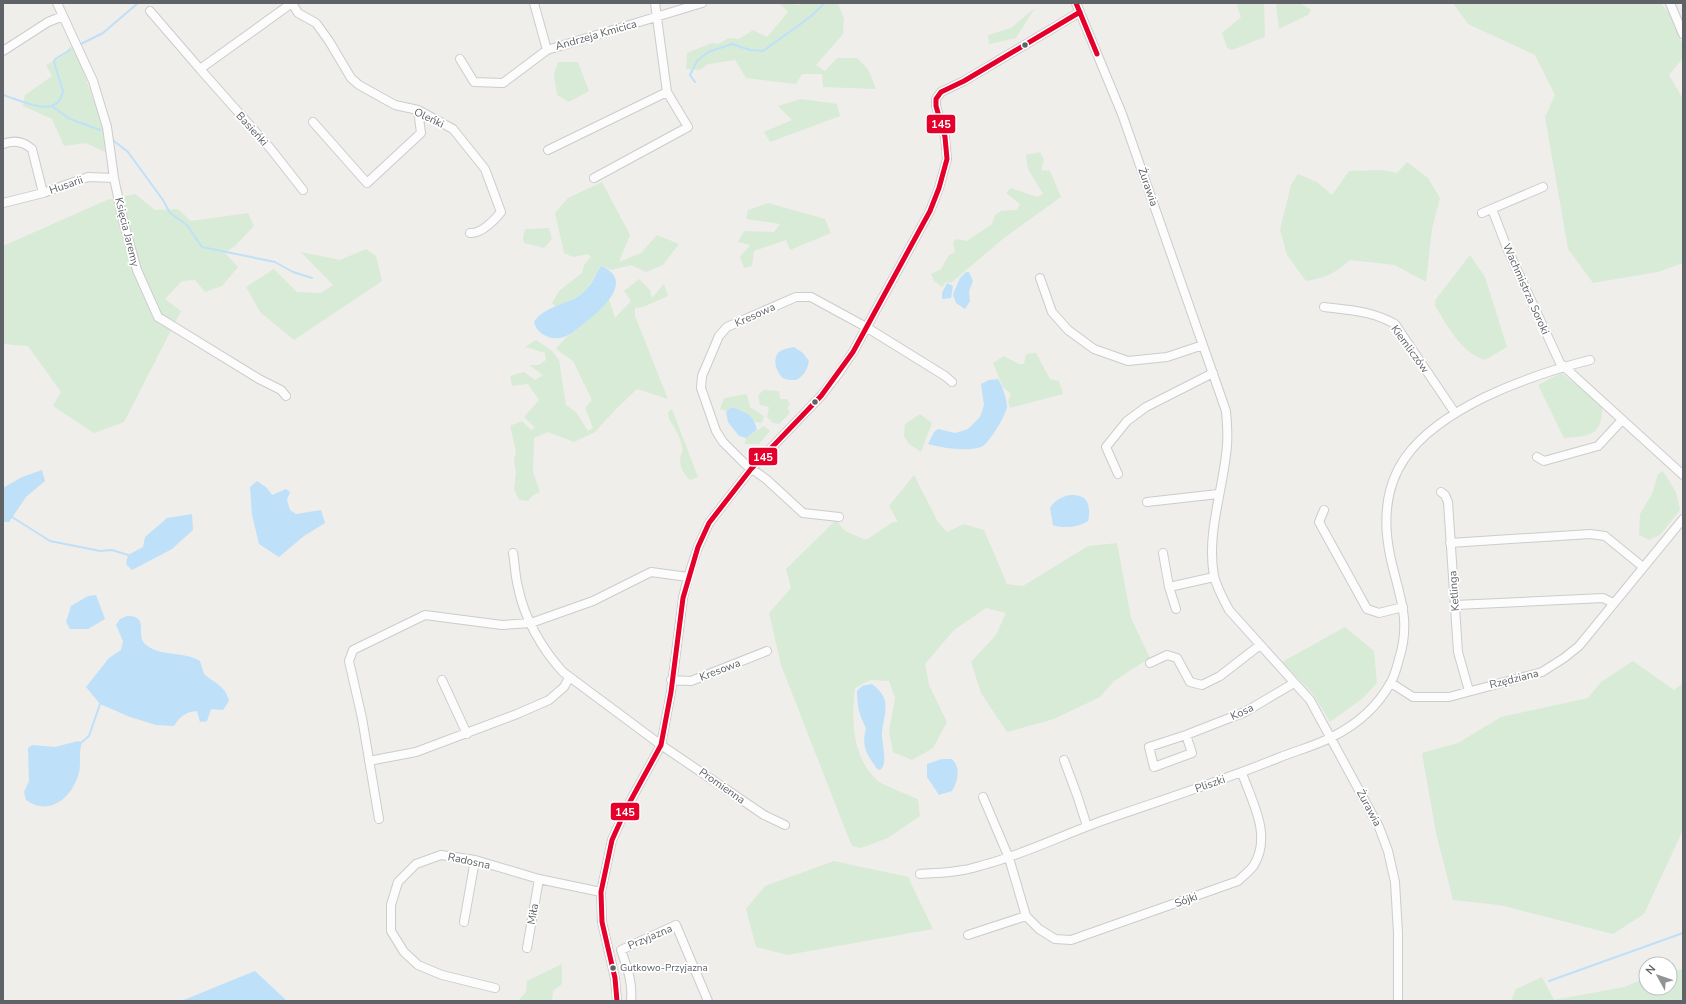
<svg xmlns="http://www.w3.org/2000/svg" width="1686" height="1004" viewBox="0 0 1686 1004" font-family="'Nunito Sans',sans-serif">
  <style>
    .green { fill: #d8ebd6 }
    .water { fill: #bfe0f9 }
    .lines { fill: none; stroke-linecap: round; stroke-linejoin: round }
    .stream { stroke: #bfe0f9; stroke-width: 2 }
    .minor-casing { stroke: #cbcccc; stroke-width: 10 }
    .minor { stroke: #fdfcfc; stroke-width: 8 }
    .bus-1-casing { stroke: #fff; stroke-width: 8 }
    .bus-1 { stroke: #e4002b; stroke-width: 5 }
    .bus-dot { fill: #5f6368; stroke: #fff; stroke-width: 1.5 }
    .labels { text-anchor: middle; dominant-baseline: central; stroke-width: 3.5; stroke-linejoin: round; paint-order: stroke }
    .bus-label { font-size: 10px; fill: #5f6368; stroke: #fff; text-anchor: start }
    .street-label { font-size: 11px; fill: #5f6368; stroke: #fff }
    .line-badge { stroke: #fff; stroke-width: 1.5 }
    .badge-label { font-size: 11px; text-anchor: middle; font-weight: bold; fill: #fff }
  </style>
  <rect width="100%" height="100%" fill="#efeeea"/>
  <path class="green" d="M782 3 799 5 803 3H838L844 19 843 34 816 65 825 71 837 58H857L868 69 876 89 823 87 822 74H802L796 84 746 78 735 60 708 64 700 70 686 69 687 53 712 43 718 44 729 38 739 39 753 30 767 37 788 12 780 4Z
    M1236 3H1264L1265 37 1232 50 1227 48 1222 33 1241 17Z
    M1276 3H1300L1311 10 1308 15 1279 29Z
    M1453 3H1661L1672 17 1683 46V58L1669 75 1683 99V263L1658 272 1593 283 1568 249 1545 117 1555 95 1535 55 1468 24Z
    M1035 8 1016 38 989 44 988 35 1011 28Z
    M69 47H74L104 128 105 152 86 143 64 146 52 119 23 106 25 95 52 76 46 65 66 54Z
    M558 62H578L589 91 569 102 557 95 554 75Z
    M801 99 837 104 840 116 770 142 764 132 792 120 778 106Z
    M1040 152 1044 160 1041 170 1050 171 1061 197 1004 238 951 283 946 282 942 287 934 281 931 274 941 269 949 255 955 252 953 242 956 239 967 241 992 224 995 215 1001 211 1017 210 1020 204 1006 193 1011 188 1037 197 1043 194 1028 169 1026 155Z
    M1407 162 1428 178 1440 198 1432 229 1426 282 1395 265 1350 260C1335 273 1326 278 1306 281L1287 255 1280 230 1291 185 1298 174 1317 182 1332 195 1349 171 1381 170 1397 173Z
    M602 182 630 235 619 262 641 253 657 235 679 244 663 265 646 272 631 265 611 270 601 266 585 292 561 305 555 306 552 303 559 291 582 273 584 265 591 257 588 254 573 257 564 253 555 213 568 198Z
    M135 194 155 210 178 209 191 221 248 213 254 226 236 245 225 253 238 267 222 286 205 292 195 280 182 281 165 299 181 311 124 422 94 433 53 406 61 392 28 346 3 344V246L107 200Z
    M768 203 825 219 831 233 790 250 786 240 754 251 752 266 744 268 740 257 750 245 738 242 744 231 774 232 780 224 746 219 748 210Z
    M549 228 552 239 544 248 524 243 523 237 525 229Z
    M366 249 376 256 382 281 294 340 260 312 246 287 274 269 297 292 321 293 333 285 301 252 340 260Z
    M1470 255 1485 277 1507 347 1485 360C1461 353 1448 326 1435 306L1436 299Z
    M639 279 650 290 652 298 664 284 668 296 643 307 635 308V316L668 399 637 389 617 408 595 432 574 442 548 432 534 438 533 472 540 492 532 496 528 501 519 500 514 489 516 472 514 461 516 451 510 426 522 421 531 430 535 428 524 417 539 400 528 384 512 386 510 376 524 372 535 380 543 375 529 365H539L546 360 545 353 525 347 536 340 552 351 559 360 566 405 576 412 588 431 593 428 585 408 592 400 573 361 556 349C570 330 592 319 609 299L615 318 631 301 624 291Z
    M1036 353 1050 379 1059 381 1063 394 1010 408 1008 402 1011 394 1003 387 993 363 1004 356 1019 364H1024L1026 354Z
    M1561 373 1602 405C1603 436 1590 436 1564 438L1538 385Z
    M764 390 779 391 780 399H787L790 405 787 408 790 413 779 424 773 423 767 417 769 407 760 405 758 395Z
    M747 394 750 407 764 416 762 423 755 422 744 411 731 407 727 411 720 409 724 398Z
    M672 409 698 477 690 480C681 471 677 462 683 450L679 436 669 419 668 412Z
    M920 414 932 423 921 452 909 444 904 436 905 424Z
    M764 426 770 431 759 444H745L746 438Z
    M1663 471 1676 492 1680 510 1660 535 1649 540 1639 535 1640 514 1652 494 1658 474Z
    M914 475 938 522 947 532 964 524 984 530 1007 584 1023 586 1088 546 1117 543 1131 618 1150 658 1114 681 1100 697 1054 719 1007 732 981 693 971 662 996 635 1006 613 986 608 954 630 925 664 929 685 947 722 933 748 912 760 893 752 889 731 895 698 889 681 870 680 855 688C851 720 852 758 878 781 884 786 909 795 918 799L920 816 888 838 861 848 852 846 845 829 781 665 769 613 791 588 786 569 836 520 845 531 866 540 893 522H898L889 506Z
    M1345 627 1374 651 1377 683 1363 698 1330 722 1313 694 1282 662Z
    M1633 661 1674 690 1683 683V830L1644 914 1613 934 1499 905 1453 900 1436 833 1422 753 1458 743 1501 717 1588 698 1601 682Z
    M834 861 908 877 933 929 787 955 756 947 746 909 765 886Z
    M562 964V984L553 991 552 1001H521L519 1000 526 992 527 981Z
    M1683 969V1001H1511L1516 989 1542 977 1554 1000 1624 987 1646 978V988H1670V971Z"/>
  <path class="water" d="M601 266C637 281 599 312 582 325 577 329 570 335 564 337 552 341 537 335 534 322 545 305 569 305 584 292 591 286 596 274 601 266Z
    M966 272H969L973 281 969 291 970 301 965 309 956 303 953 294 960 278Z
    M947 283 953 286 951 298 942 299V293Z
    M794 347 803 353 809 361C807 370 804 376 796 380 792 380 787 380 783 378 776 372 772 359 779 352 783 349 789 348 794 347Z
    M998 379C1003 387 1006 397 1007 406 1007 414 988 445 981 447 966 452 943 448 928 444L934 432 938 429 955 433 968 429 980 417 984 405 981 384 989 380Z
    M731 407C745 411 754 415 757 430L746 438 739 436 728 422 726 412Z
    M42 470 45 481 26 497 9 522H3V488L22 477Z
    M257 481 267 488 272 495 286 489 290 492 287 500 290 510 296 514 321 510 325 523 304 536 279 557 259 544 252 515 250 487Z
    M1069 495C1073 495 1078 495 1082 497 1090 500 1090 514 1088 521 1080 527 1062 529 1053 525L1050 508C1055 500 1060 498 1069 495Z
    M192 514 193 530 172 549 132 570 126 564 128 555 143 547 145 537 167 518Z
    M96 595 105 619 88 629H70L66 622 71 606 88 596Z
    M127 616C151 616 134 635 146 645 161 657 184 651 200 661L204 674C214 683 226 686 229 701L223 710 211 709 207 721 200 722 197 711C186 712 180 716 174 726L156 725 130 717 100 704 86 687 109 658 121 650 123 641 116 625 120 619Z
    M872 684C878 689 883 693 885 701 887 712 883 721 882 732 881 742 889 764 880 770L877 769C867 754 861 747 866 728 859 715 857 705 857 691L862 686Z
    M78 741 82 742C78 753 82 765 78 776 70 800 48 816 26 800L24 792 29 781 28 748 32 745 55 747Z
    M942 759H952C961 768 958 781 952 791L939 795 927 777V764Z
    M255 971 287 1001H181Z"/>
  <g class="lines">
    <path class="stream" d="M81 44 103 33 138 3
      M695 82 690 75 697 61 708 52 732 44 750 50 763 51 810 17 825 3
      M3 95C21 100 58 121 63 91L54 62 55 59 70 50
      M53 107 70 119 100 130
      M114 141 128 152 163 200 170 213 187 225 202 247 275 262 293 272 312 278
      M12 517 50 541 100 551 112 550 128 555
      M82 742 89 736 100 704
      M1549 981 1683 933"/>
    <defs>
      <path id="minor" d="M57 3 93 81 107 127 114 178 123 220 137 270 158 317 259 379 281 390 286 396
        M292 3 298 13 316 23 329 41 351 78 359 85 395 105 418 110 453 129 485 169 501 212C495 220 481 234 470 233
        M534 3 547 50
        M1076 3 1122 114 1226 411C1227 422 1228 433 1227 445 1224 488 1206 532 1214 576 1217 588 1223 599 1229 610L1310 700 1379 827 1388 851 1395 882 1398 933V1001
        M1670 3 1683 34
        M150 11 200 69 292 3
        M3 51 48 22 63 16
        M460 59 474 82 503 83 547 50 702 3
        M200 69 270 148 303 190
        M313 122 367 183 421 133 418 110
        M3 144C13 140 23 141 32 149L43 193
        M548 150 667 92
        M594 178 688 127 667 92 655 3
        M3 203 43 193 88 177 114 178
        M1492 209 1507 248 1560 363 1683 475
        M1482 213 1543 187
        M1040 278 1052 312 1068 330 1094 349 1128 361 1167 357 1203 345
        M1324 307C1350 310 1372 311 1395 324L1455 413
        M1537 457 1544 461 1598 446 1622 420
        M1118 474 1106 447 1127 421 1146 407 1213 373
        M1441 492 1445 495 1448 502 1458 652 1469 691
        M1147 502 1218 494
        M1324 510 1319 522 1367 609 1379 613 1403 607
        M839 517 803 513 766 479 745 464 723 442 716 431 701 388 702 376 719 336 727 327 796 297H811L866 327 945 376 952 382
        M1450 543 1590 534 1605 536 1643 567
        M513 553C515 564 515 576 518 587 524 618 542 649 563 672L661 745 764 815 785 825
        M1163 553 1169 587 1176 609
        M1169 587 1214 577
        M1455 605 1603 598 1613 603
        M1150 663 1167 655 1177 658 1190 682 1202 685 1220 676 1260 645
        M442 680 467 734
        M671 680 691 681 767 651
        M1391 683 1413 697H1449L1542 672 1564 658 1579 646 1683 519
        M1186 735 1192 753 1154 767 1149 747 1186 735 1245 712 1294 683
        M1064 760 1077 795 1087 826
        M369 761 416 752 517 714 549 700 564 687 569 678
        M983 797 1009 858 1026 916 1039 929 1055 939 1071 940 1238 881C1243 876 1250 871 1254 865 1272 835 1252 802 1242 773
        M379 819 362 718 349 661 353 650 425 615 502 625 531 623 593 601 651 572 688 577
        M920 874C934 873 949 873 963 870 971 869 979 866 987 864 1030 852 1071 831 1113 817 1168 798 1224 780 1278 758 1295 751 1315 746 1332 737 1356 725 1378 706 1391 682 1395 675 1397 667 1399 659 1412 618 1398 594 1390 555 1373 472 1416 431 1485 397 1519 381 1554 369 1590 360
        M464 922 475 860
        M968 935 1026 916
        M527 948 539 879
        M495 988 442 975 418 965 404 952 391 931V905L398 882 416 864 441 855 475 860 539 879 601 892
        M617 1001 615 978 602 922 601 892 612 840 626 809 661 745 671 692 683 598 688 577 698 547 709 523 751 469 821 396 838 374 853 352 912 244 930 211 939 188 947 159 945 137 936 106V99L941 92 964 81 1080 12
        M631 1001C633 983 627 967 621 950L676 925 708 1001"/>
    </defs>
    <use href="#minor" class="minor-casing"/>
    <use href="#minor" class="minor"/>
    <defs>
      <path id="bus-1" d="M1076 3 1097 54
        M617 1001 615 978 602 922 601 892 612 840 626 809 661 745 671 692 683 598 698 547 709 523 751 469 821 396 853 352 930 211 939 188 947 159 945 137 936 106V99L941 92 964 81 1080 12"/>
    </defs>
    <use href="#bus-1" class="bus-1-casing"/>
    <use href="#bus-1" class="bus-1"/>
  </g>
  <g class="bus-dot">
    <circle cx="1025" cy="45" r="3.5"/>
    <circle cx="815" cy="402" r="3.5"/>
    <circle cx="613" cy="968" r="3.5"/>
  </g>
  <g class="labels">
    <g class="bus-label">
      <text x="620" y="968">Gutkowo-Przyjazna</text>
    </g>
    <g class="street-label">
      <text transform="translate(596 35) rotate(-16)">Andrzeja Kmicica</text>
      <text transform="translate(429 118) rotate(26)">Oleńki</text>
      <text transform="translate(252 129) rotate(48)">Basieńki</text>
      <text transform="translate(66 185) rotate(-19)">Husarii</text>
      <text transform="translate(1148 187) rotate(71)">Żurawia</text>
      <text transform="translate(127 232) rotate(76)">Księcia Jaremy</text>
      <text transform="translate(1526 289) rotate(66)">Wachmistrza Soroki</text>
      <text transform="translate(755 315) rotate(-24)">Kresowa</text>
      <text transform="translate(1410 349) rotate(54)">Kiemliczów</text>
      <text transform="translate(1454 591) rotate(-94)">Ketlinga</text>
      <text transform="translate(720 670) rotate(-21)">Kresowa</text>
      <text transform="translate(1514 679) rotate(-14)">Rzędziana</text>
      <text transform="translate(1242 712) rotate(-25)">Kosa</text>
      <text transform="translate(1210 784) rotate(-19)">Pliszki</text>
      <text transform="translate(722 786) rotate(35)">Promienna</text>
      <text transform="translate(1369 808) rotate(62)">Żurawia</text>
      <text transform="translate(469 861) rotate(12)">Radosna</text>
      <text transform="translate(1186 900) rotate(-20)">Sójki</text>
      <text transform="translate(533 914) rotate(-81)">Miła</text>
      <text transform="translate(650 937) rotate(-23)">Przyjazna</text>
    </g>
  </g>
  <g class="line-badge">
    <rect x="926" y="114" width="30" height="20" rx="4" fill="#e4002b"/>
    <rect x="748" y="447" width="30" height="19" rx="4" fill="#e4002b"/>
    <rect x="610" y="802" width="30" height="19" rx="4" fill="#e4002b"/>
  </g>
  <g class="badge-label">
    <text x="941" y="128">145</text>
    <text x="763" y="461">145</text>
    <text x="625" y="816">145</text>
  </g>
  <rect width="1686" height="1004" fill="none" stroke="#5f6368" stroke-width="8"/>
  <g transform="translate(1658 976) rotate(310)"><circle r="19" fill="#ffffff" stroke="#bfc1c3"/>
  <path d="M0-3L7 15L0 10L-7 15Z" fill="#919496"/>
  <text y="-6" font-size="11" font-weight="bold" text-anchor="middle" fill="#5f6368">N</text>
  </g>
</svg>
